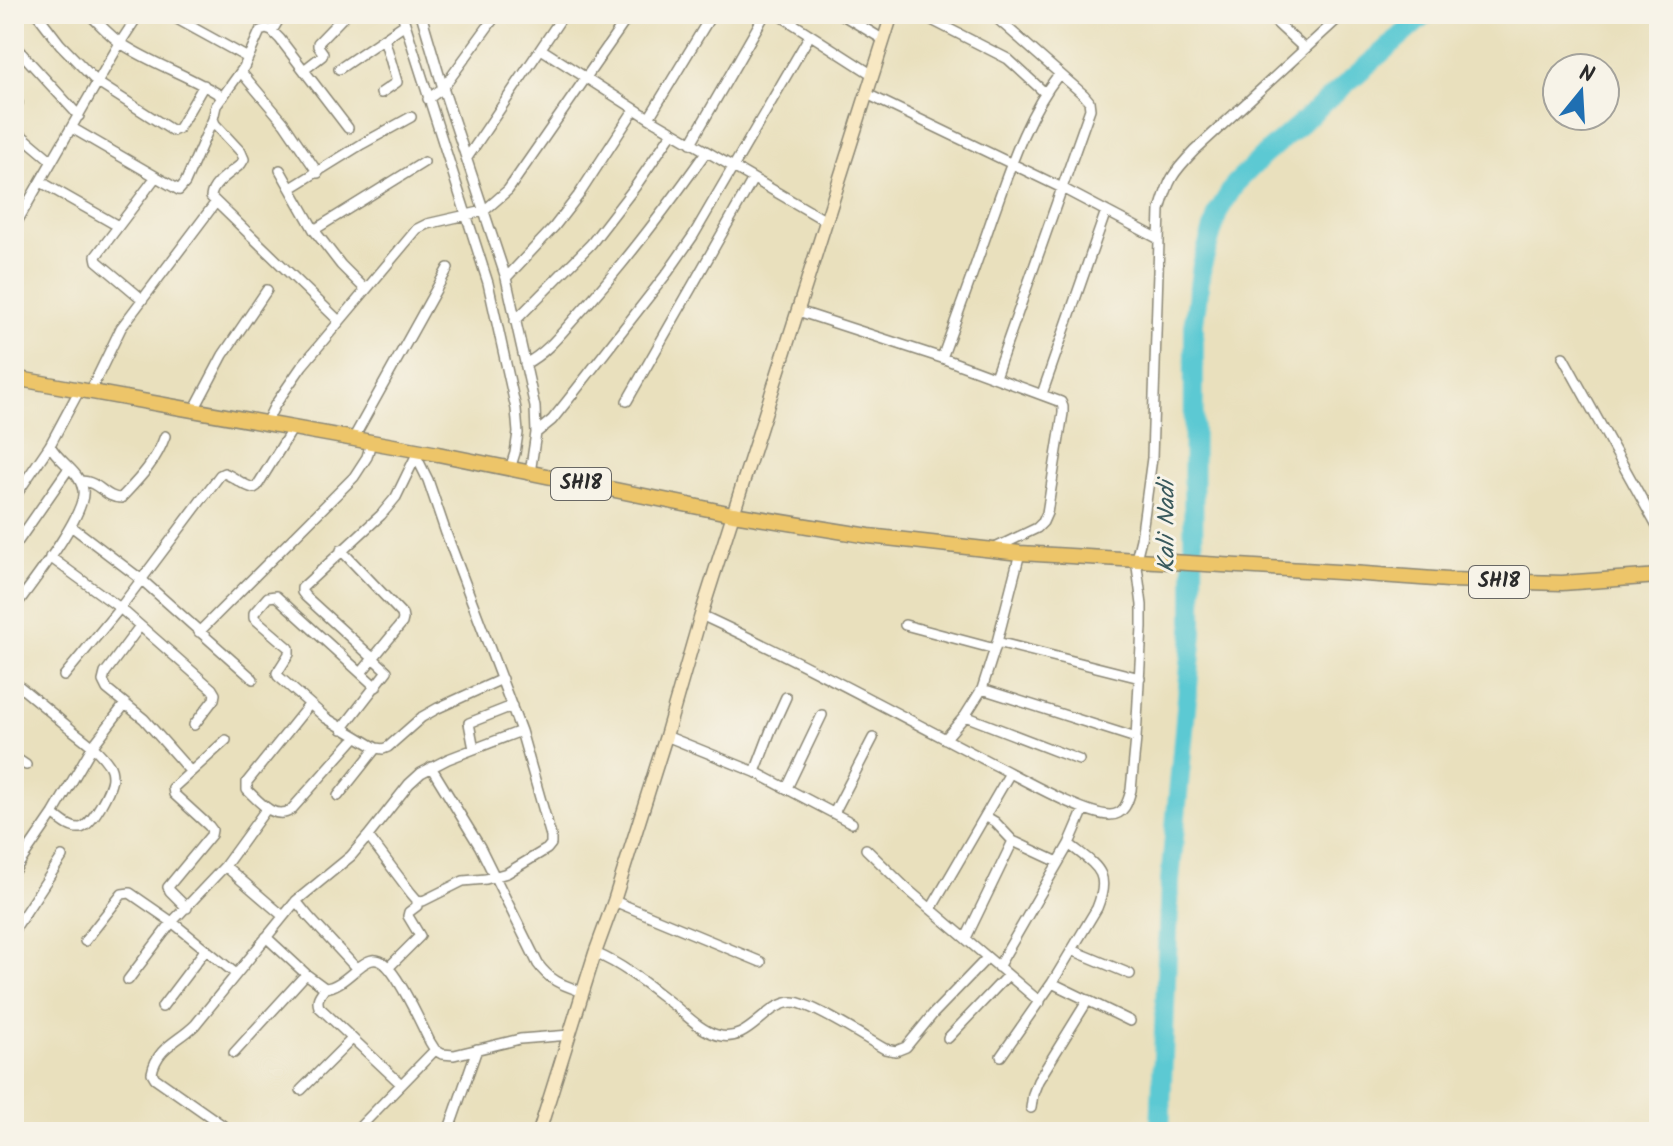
<svg xmlns="http://www.w3.org/2000/svg" width="1673" height="1146" viewBox="0 0 1673 1146" font-family="Kalam,sans-serif">
  <style>
    .lines { fill: none; stroke-linecap: round; stroke-linejoin: round }
    .river { stroke: #5cc9d3; stroke-width: 20 }
    .street-casing { stroke: #8a8674; stroke-width: 12 }
    .secondary-casing { stroke: #8a8674; stroke-width: 15 }
    .primary-casing { stroke: #8a8674; stroke-width: 17 }
    .street { stroke: #fff; stroke-width: 9 }
    .secondary { stroke: #f8e8c3; stroke-width: 12 }
    .primary { stroke: #edc569; stroke-width: 14 }
    .labels { text-anchor: middle; dominant-baseline: central; stroke-width: 6; stroke-linejoin: round; paint-order: stroke }
    .shield { fill: #f7f3e8; stroke: #686764; stroke-width: 2 }
    .shield-label { font-size: 20px; font-weight: bold; fill: #2b2b2b }
    .water-label { font-size: 24px; font-style: italic; fill: #3a5a5d; stroke: #f7f3e8 }
  </style>
  <rect width="100%" height="100%" fill="#f7f3e8"/>
  <filter id="ink" filterUnits="userSpaceOnUse"><feTurbulence type="fractalNoise" baseFrequency=".0125" numOctaves="2"/><feDisplacementMap in="SourceGraphic" scale="16" xChannelSelector="R" yChannelSelector="G"/><feConvolveMatrix kernelMatrix="1 2 1 2 8 2 1 2 1" color-interpolation-filters="sRGB"/></filter>
  <filter id="wash" filterUnits="userSpaceOnUse"><feTurbulence type="fractalNoise" baseFrequency=".006" numOctaves="4" result="noise"/><feDisplacementMap in="SourceGraphic" scale="32" xChannelSelector="R" yChannelSelector="G"/><feGaussianBlur stdDeviation="1.8" result="paint"/><feColorMatrix in="noise" values="0 0 0 0 0 0 0 0 0 0 0 0 0 0 0 0 0 1.4 0 .05"/><feComposite in="paint" operator="in"/></filter>
  <g filter="url(#wash)">
    <rect width="100%" height="100%" fill="#e9e0bd"/>
    <g class="lines">
      <path class="river" d="M1160 1132 1170 881 1193 633 1194 322 1202 265 1218 212 1235 184 1263 156 1426 14"/>
    </g>
  </g>
  <g filter="url(#ink)">
    <g class="lines">
      <defs>
        <path id="street" d="M37 14 60 44 98 83 173 131 179 128 204 85
          M89 14C100 24 110 36 122 44 154 65 191 76 223 97
          M168 14 248 58
          M402 14 488 283 516 409 518 433 515 453 510 469
          M421 14 443 88 506 278 535 407 536 433 530 473
          M778 14 873 75
          M841 14 884 40
          M920 14 1008 59 1045 93
          M992 14 1084 95 1089 101 1090 109 995 377
          M1267 14 1305 49
          M272 31 282 14
          M14 45 79 116
          M541 49 649 118 826 221
          M339 69 405 24
          M304 70 322 56 323 53 318 46V43L346 14
          M241 72 284 123 318 173
          M381 93 397 82 384 38
          M867 94 1062 188 1157 238
          M14 99 18 103
          M428 99 443 88 497 14
          M649 118 712 14
          M72 128 179 190 185 183 213 119
          M14 129 52 161
          M691 143 765 14
          M467 158 564 14
          M280 170 314 230 341 265 365 289
          M41 182 118 226
          M291 188 362 144 411 117
          M14 227 120 43 139 14
          M314 230 424 162
          M506 278 554 227 578 196 634 110
          M142 299 97 261 96 256 155 178
          M798 311 942 358 1061 402 1063 407V413L1047 513 1043 522 1037 528 993 549
          M339 321 211 197C212 183 231 173 241 164L244 159 241 152 215 124 213 119 216 106 244 67 260 31 266 29 272 31 280 39 348 128
          M515 321 591 244 635 187 672 133
          M1563 357 1659 530
          M942 358C959 311 976 265 992 218 1010 168 1026 116 1059 74
          M525 364C546 353 559 336 575 318 623 266 665 210 706 152
          M90 392 121 328 216 202
          M1042 394 1106 211
          M627 401 753 179
          M194 410 223 355 267 290
          M266 423 275 405 302 366 417 229 427 224 484 211 508 190 630 14
          M536 433 552 420 568 400 668 272 693 236 810 35
          M353 439 448 268
          M80 481C100 481 104 498 121 498 139 479 156 462 165 436
          M14 498 50 445
          M71 526 142 580 253 679
          M14 547 69 468
          M341 550 402 614 403 619 402 623 361 673
          M50 557 120 608 212 689 215 694 214 699 194 725
          M14 608C30 586 87 514 83 490 80 471 57 461 50 445L80 389
          M701 615C800 661 896 713 993 764 1019 777 1084 815 1110 815 1124 815 1128 802 1131 790L1136 738 1142 627V605L1136 559 1141 539 1152 458 1160 210C1169 179 1172 174 1194 151L1343 14
          M905 625 995 649
          M140 626 105 673 103 681 107 689 144 719 190 771
          M199 632 354 477 367 457 371 442
          M997 642 1140 678
          M64 676 120 608 220 475 224 473C235 477 243 486 254 488L257 486 293 428
          M14 682C34 698 53 714 72 730 85 740 100 751 109 765 111 768 112 773 112 777 112 788 92 826 80 828 70 829 61 820 53 814
          M376 687 276 596 268 597 254 613V618L289 648V654L277 673 278 676 326 718 376 748 383 749 388 747 422 717 438 708 502 679
          M982 689 1136 738
          M309 705 247 782V790C259 801 274 821 291 810L356 737
          M965 716 1079 760
          M342 729 387 671 305 596 302 592V588L381 515 396 497 417 454
          M666 736 755 772 852 823
          M945 739 965 716 982 689 997 642 1020 553
          M474 749 469 723 512 706
          M14 757 26 765
          M431 767 480 847 538 964C551 982 563 985 583 992
          M755 772 771 730 786 697
          M787 788 822 715
          M338 796 376 748
          M834 813 873 738
          M985 816 995 822 1013 841 1058 862
          M14 818 15 819
          M368 836 411 893 417 900 423 901 463 881 486 879 507 873 547 849 551 844V836L521 731 446 533 428 480 416 456
          M866 849 906 888 1040 1002
          M225 866 283 916
          M14 871 53 814 92 747 125 704
          M296 901 309 917 357 969
          M614 901 761 962
          M187 908 170 891 168 887 211 835 212 830 209 826 174 794 173 788 226 740
          M931 909 1010 773
          M14 930 62 857
          M266 937 306 974 325 988C339 987 351 973 362 965 368 961 373 958 380 961 395 966 422 1026 430 1042L435 1050 442 1054 454 1055 520 1039 570 1035
          M966 938 1013 841
          M85 941 122 894 130 893 172 922 236 974
          M1072 950 1130 974
          M595 953C626 966 650 987 676 1007 688 1017 702 1031 717 1035 749 1045 764 1003 793 1002 810 1002 867 1039 885 1049L896 1051 906 1047 933 1014 987 958
          M389 967 420 936 408 916 409 912 417 906V900
          M998 967 1069 844 1084 809
          M128 980 172 922 225 866 267 808
          M1052 983 1130 1021
          M325 988C320 995 316 999 319 1007L401 1084
          M162 1007 206 949
          M948 1038 1008 975
          M234 1053 306 974
          M1001 1056 1052 983 1097 908C1112 871 1096 866 1069 844
          M301 1090 352 1039
          M1031 1108 1033 1094 1038 1081 1088 1000
          M232 1132 155 1078 152 1073C157 1047 178 1042 195 1025L296 901 351 856 368 836 409 784 421 773 448 759 521 731
          M355 1132 435 1050
          M448 1132 477 1049"/>
        <path id="secondary" d="M539 1132 595 953 614 901 666 736 701 615 892 14"/>
        <path id="primary" d="M14 378 438 454 733 514 869 536 1020 553 1338 572 1448 580 1562 583 1659 576"/>
      </defs>
      <use href="#street" class="street-casing"/>
      <use href="#secondary" class="secondary-casing"/>
      <use href="#primary" class="primary-casing"/>
      <use href="#street" class="street"/>
      <use href="#secondary" class="secondary"/>
      <use href="#primary" class="primary"/>
    </g>
  </g>
  <g class="labels">
    <g class="shield">
      <rect x="551" y="468" width="60" height="32" rx="6"/>
      <rect x="1469" y="566" width="60" height="32" rx="6"/>
    </g>
    <g class="shield-label">
      <text x="581" y="484">SH18</text>
      <text x="1499" y="582">SH18</text>
    </g>
    <g class="water-label">
      <text transform="translate(1167 527) rotate(-90)">Kali Nadi</text>
    </g>
  </g>
  <rect width="1673" height="1146" fill="none" stroke="#f7f3e8" stroke-width="48"/>
  <g transform="translate(1581 92) rotate(18)"><circle r="38" fill="#f7f3e8" stroke="#a5a39c" stroke-width="2"/>
  <path d="M0-6L14 30L0 20L-14 30Z" fill="#1f6fb2"/>
  <text y="-12" font-size="22" font-weight="bold" text-anchor="middle" fill="#2b2b2b">N</text>
  </g>
</svg>
